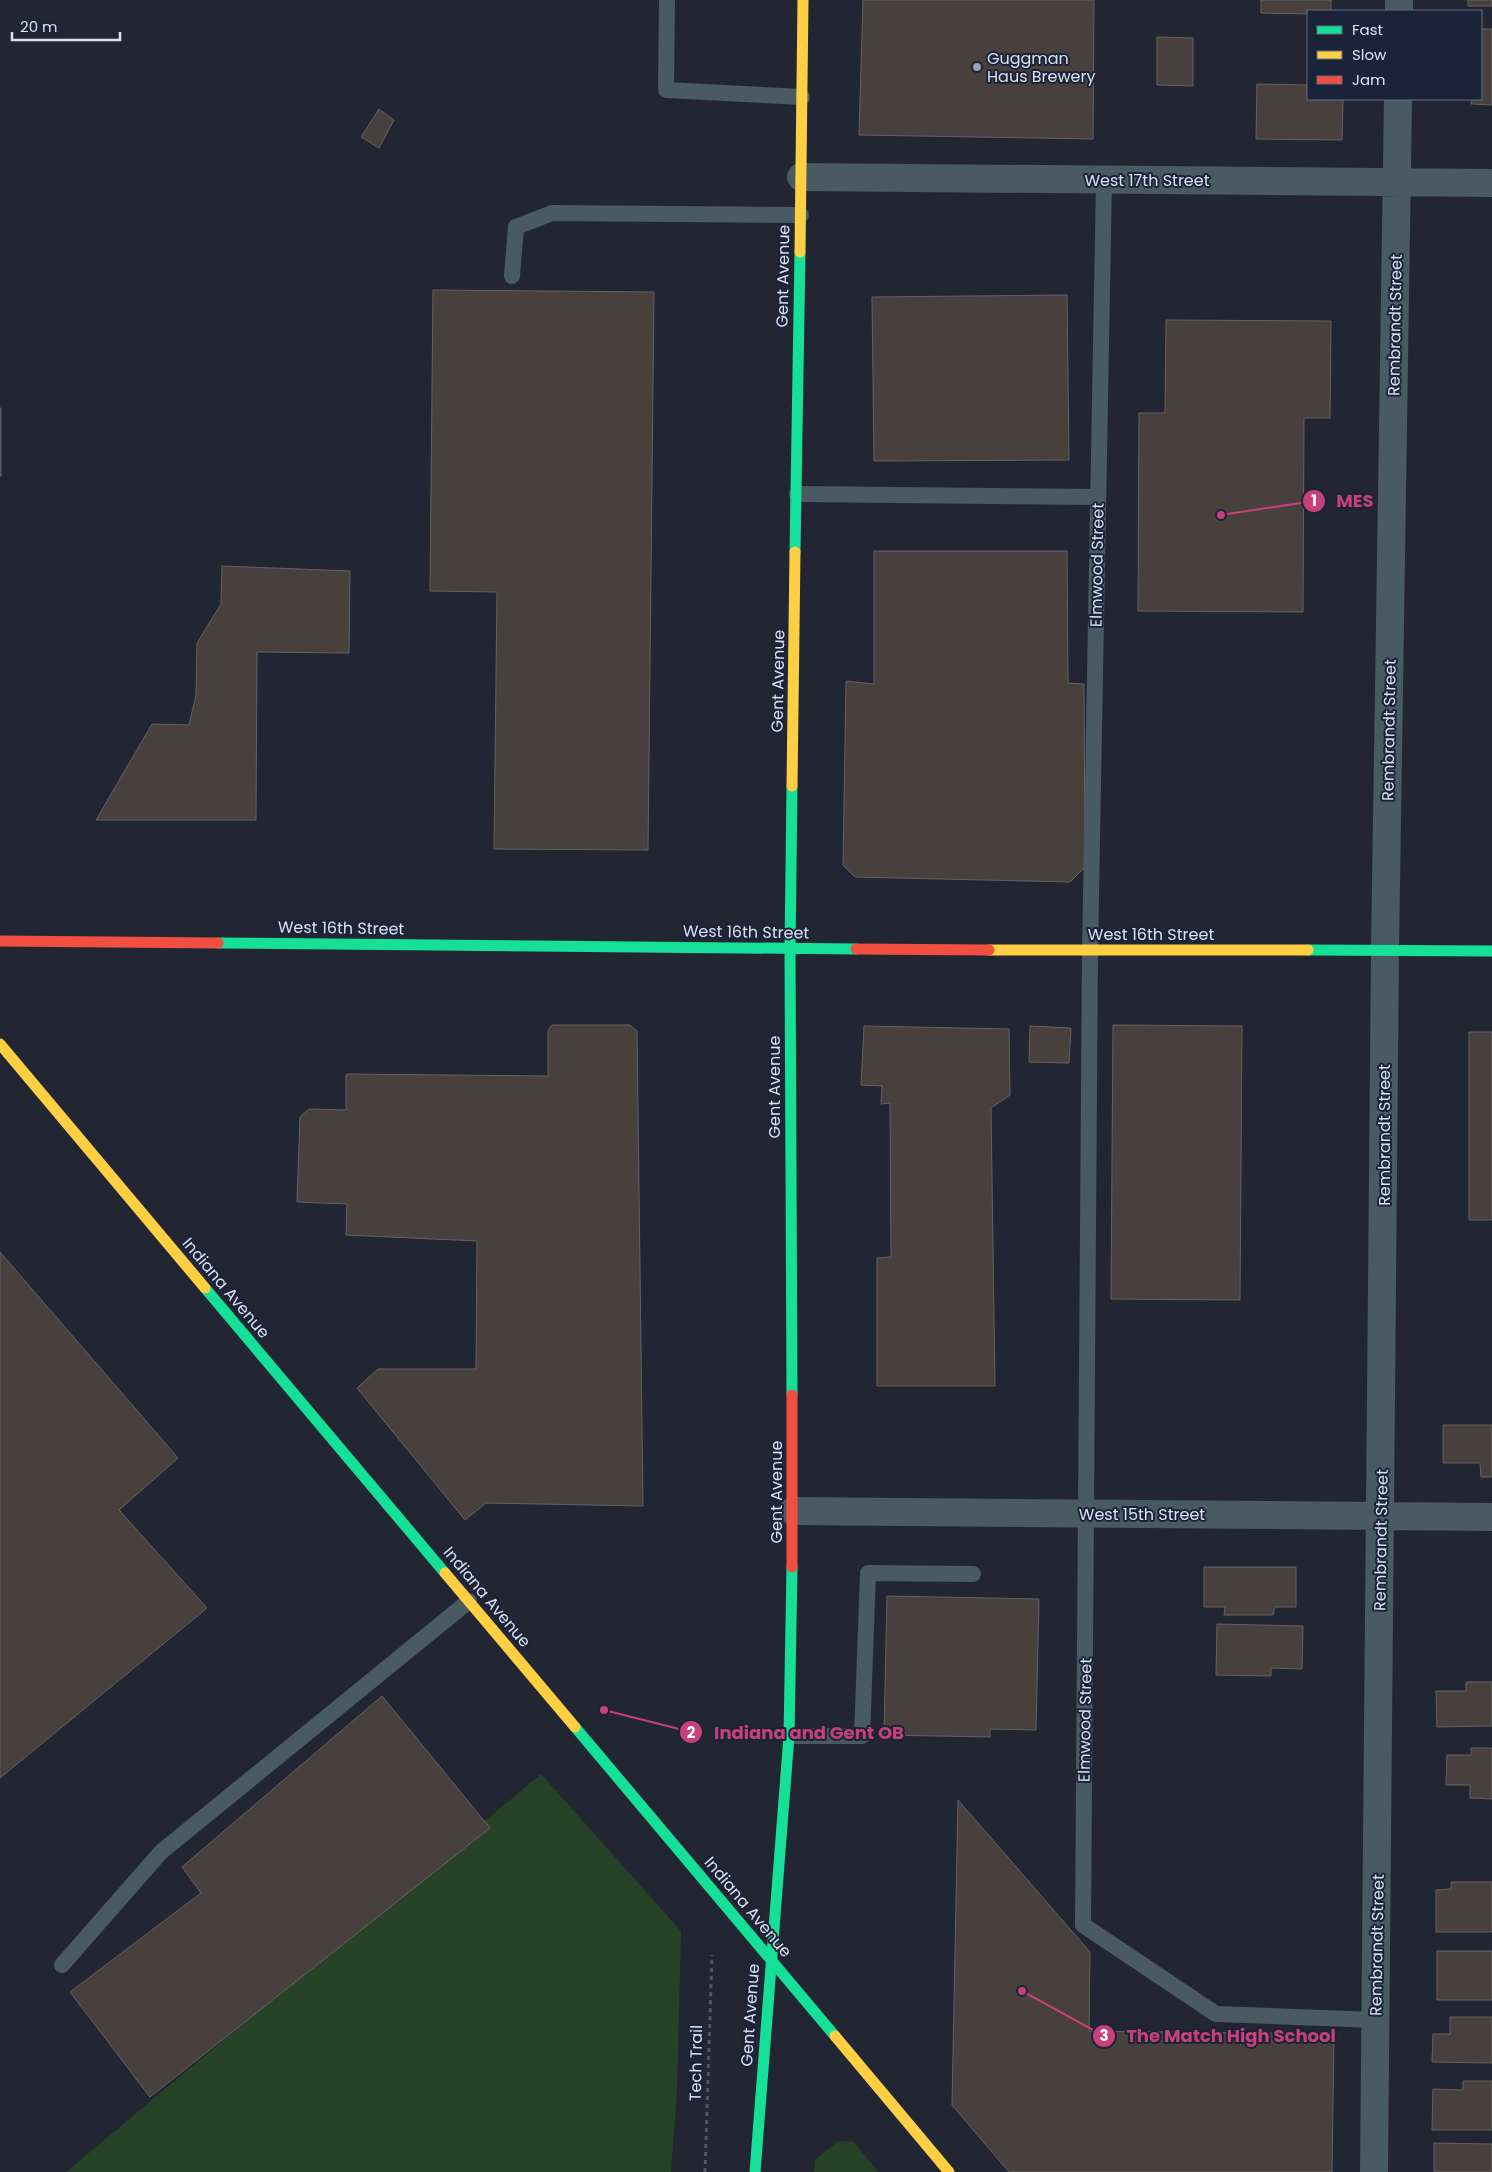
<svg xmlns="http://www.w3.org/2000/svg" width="1492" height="2172" viewBox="0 0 1492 2172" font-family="Poppins,sans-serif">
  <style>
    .green { fill: #264327 }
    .building { fill: #47403d; stroke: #656264 }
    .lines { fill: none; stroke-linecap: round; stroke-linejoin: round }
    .path { stroke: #4d5861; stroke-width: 3; stroke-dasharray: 4 4; stroke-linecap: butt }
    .lane { stroke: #4a5a62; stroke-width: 16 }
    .street { stroke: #4a5a62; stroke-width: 28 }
    .fast { stroke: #16e098; stroke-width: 11 }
    .slow { stroke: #ffcf43; stroke-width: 11 }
    .jam { stroke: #f24e42; stroke-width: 11 }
    .poi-dot { fill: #9aa0ae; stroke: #1b2339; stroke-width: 2 }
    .labels { text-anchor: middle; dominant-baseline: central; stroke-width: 4; stroke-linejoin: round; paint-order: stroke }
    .poi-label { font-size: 16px; fill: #dbe1f0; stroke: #1b2339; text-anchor: start }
    .street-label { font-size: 16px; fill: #dbe1f0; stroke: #1b2339 }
    .leader { fill: none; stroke: #c74079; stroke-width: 2 }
    .callout-dot { fill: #c74079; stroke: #1b2339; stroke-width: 2 }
    .mark-label { font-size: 15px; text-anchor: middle; font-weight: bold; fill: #fff }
    .callout-label { font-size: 18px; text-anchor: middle; font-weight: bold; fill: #c74079; stroke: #1b2339; stroke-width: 4; stroke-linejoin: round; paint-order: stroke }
  </style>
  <rect width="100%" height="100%" fill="#222632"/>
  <path class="green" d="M541 1774 681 1931 677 2091 671 2172H66Z
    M838 2141 854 2142 878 2172H814L815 2160Z"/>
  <path class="building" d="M863 0H1094L1093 139 859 135Z
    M1261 0H1331V11H1308V14L1261 13Z
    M1468 0H1492V6H1468Z
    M1481 29H1492V105L1471 104 1472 99H1481Z
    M1157 37 1193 38V86L1157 85Z
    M1257 84 1308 85V99H1343L1342 140 1256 139Z
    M379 109 394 120 379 148 361 137Z
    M433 290 654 292 648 850 494 849 497 592 430 591Z
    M1067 295 1069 460 874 461 872 297Z
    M1166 320 1331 321 1330 418H1304L1303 612 1138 611 1139 413H1165Z
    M0 408H1V476H0Z
    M874 551H1067L1068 683 1084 684 1085 867 1070 882 855 877 843 865 846 681 874 684Z
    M222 566 350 571 349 653 257 652 256 820H96L152 724 189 725 196 695 197 643 221 604Z
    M552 1025H630L637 1031 643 1506 486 1503 465 1520 357 1388 378 1369H476L477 1241 346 1235 347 1204 297 1202 300 1117 309 1109 346 1110V1074L548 1076V1031Z
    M1113 1025 1242 1026 1240 1300 1111 1299Z
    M864 1026 1009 1029 1010 1095 991 1108 995 1386H877V1258L891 1257 890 1103 881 1104 882 1086 861 1085Z
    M1030 1026 1071 1028 1069 1063 1029 1062Z
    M1469 1032H1492V1220H1469Z
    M0 1252 178 1458 119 1510 207 1608 0 1778Z
    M1443 1425H1492V1477H1481L1480 1463H1443Z
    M1204 1567H1296V1607H1275L1273 1615H1224L1225 1607H1204Z
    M887 1596 1039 1599 1036 1730 990 1729V1737L884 1735Z
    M1217 1624 1303 1626 1302 1669 1271 1668V1676L1216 1675Z
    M1466 1682H1492V1726L1437 1727 1436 1691H1466Z
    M382 1696 490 1828 150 2097 70 1992 201 1893 182 1867Z
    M1471 1748H1492V1799L1470 1798V1785H1446L1447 1755H1471Z
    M958 1800 1090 1952 1089 2031 1334 2034 1332 2172H1009L952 2105Z
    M1451 1882H1492V1932H1436V1890L1451 1889Z
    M1437 1951H1492V2000H1437Z
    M1450 2017H1492V2063L1432 2062 1433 2034H1450Z
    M1463 2081H1492V2130H1432L1433 2089 1463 2090Z
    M1434 2143 1492 2144V2172H1434Z"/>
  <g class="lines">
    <path class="path" d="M705 2172 712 1955"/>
    <path class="lane" d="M667 0 666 90 802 97
      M1104 180 1090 950 1083 1925 1216 2014 1376 2020
      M512 276 516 227 552 213 801 215
      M797 494 1098 497
      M789 1736H862L868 1573 973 1574
      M62 1965 161 1852 469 1601"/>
    <path class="street" d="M1399 11V0
      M801 177 1492 183
      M793 1511 1492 1517
      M1374 2172 1385 951 1398 99"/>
    <path class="fast" d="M795 552 800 252
      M792 786 790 949 792 1395
      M218 943 856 949
      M1308 950 1492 951
      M205 1288 445 1573
      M575 1727 835 2036
      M755 2172 789 1736 792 1567"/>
    <path class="slow" d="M800 252 803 0
      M792 786 795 552
      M989 950H1308
      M0 1044 205 1288
      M445 1573 575 1727
      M835 2036 949 2172"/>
    <path class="jam" d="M0 941 218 943
      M856 949 989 950
      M792 1567V1395"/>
  </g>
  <circle class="poi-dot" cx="977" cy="67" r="5"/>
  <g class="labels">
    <g class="poi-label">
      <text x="987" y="58">Guggman<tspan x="987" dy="18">Haus Brewery</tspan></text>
    </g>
    <g class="street-label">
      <text x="1147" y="180">West 17th Street</text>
      <text transform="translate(783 276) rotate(-89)">Gent Avenue</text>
      <text transform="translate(1395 325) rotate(-89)">Rembrandt Street</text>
      <text transform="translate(1097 565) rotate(-89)">Elmwood Street</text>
      <text transform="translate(778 681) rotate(-89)">Gent Avenue</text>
      <text transform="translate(1389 730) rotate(-89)">Rembrandt Street</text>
      <text transform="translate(341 928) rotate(1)">West 16th Street</text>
      <text transform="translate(746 932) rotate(1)">West 16th Street</text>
      <text x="1151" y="934">West 16th Street</text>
      <text transform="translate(774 1087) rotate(-90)">Gent Avenue</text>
      <text transform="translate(1384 1135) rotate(-90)">Rembrandt Street</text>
      <text transform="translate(226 1288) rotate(50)">Indiana Avenue</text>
      <text transform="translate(776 1492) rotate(-90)">Gent Avenue</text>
      <text x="1142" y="1514">West 15th Street</text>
      <text transform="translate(1381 1540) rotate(-89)">Rembrandt Street</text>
      <text transform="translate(487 1597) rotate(50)">Indiana Avenue</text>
      <text transform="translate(1085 1720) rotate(-89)">Elmwood Street</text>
      <text transform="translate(748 1907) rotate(50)">Indiana Avenue</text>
      <text transform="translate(1377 1945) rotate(-89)">Rembrandt Street</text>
      <text transform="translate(750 2015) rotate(-86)">Gent Avenue</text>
      <text transform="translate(696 2063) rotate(-89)">Tech Trail</text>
    </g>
  </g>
  <path class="leader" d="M1221 515L1314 501M604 1710L691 1732M1022 1991L1104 2036"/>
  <g class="callout-dot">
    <circle cx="1221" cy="515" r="5"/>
    <circle cx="604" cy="1710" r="5"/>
    <circle cx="1022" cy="1991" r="5"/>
    <circle cx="1314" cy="501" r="12"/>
    <circle cx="691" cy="1732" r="12"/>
    <circle cx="1104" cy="2036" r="12"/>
  </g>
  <g class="mark-label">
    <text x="1314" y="506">1</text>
    <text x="691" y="1738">2</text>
    <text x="1104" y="2041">3</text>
  </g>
  <g class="callout-label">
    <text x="1355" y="507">MES</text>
    <text x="809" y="1739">Indiana and Gent OB</text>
    <text x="1231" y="2042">The Match High School</text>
  </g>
  <rect x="1307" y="10" width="175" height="90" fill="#1b2339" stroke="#686f82"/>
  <rect x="1317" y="26" width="25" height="8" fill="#16e098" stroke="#686f82"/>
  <text x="1352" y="35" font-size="15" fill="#dbe1f0">Fast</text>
  <rect x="1317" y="51" width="25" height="8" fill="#ffcf43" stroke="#686f82"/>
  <text x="1352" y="60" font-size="15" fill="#dbe1f0">Slow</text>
  <rect x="1317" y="76" width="25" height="8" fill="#f24e42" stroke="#686f82"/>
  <text x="1352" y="85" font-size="15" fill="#dbe1f0">Jam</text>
  <path d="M12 32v8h108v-8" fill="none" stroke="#dbe1f0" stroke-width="2.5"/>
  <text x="20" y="32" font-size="15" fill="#dbe1f0" stroke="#1b2339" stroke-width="4" paint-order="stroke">20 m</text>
</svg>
